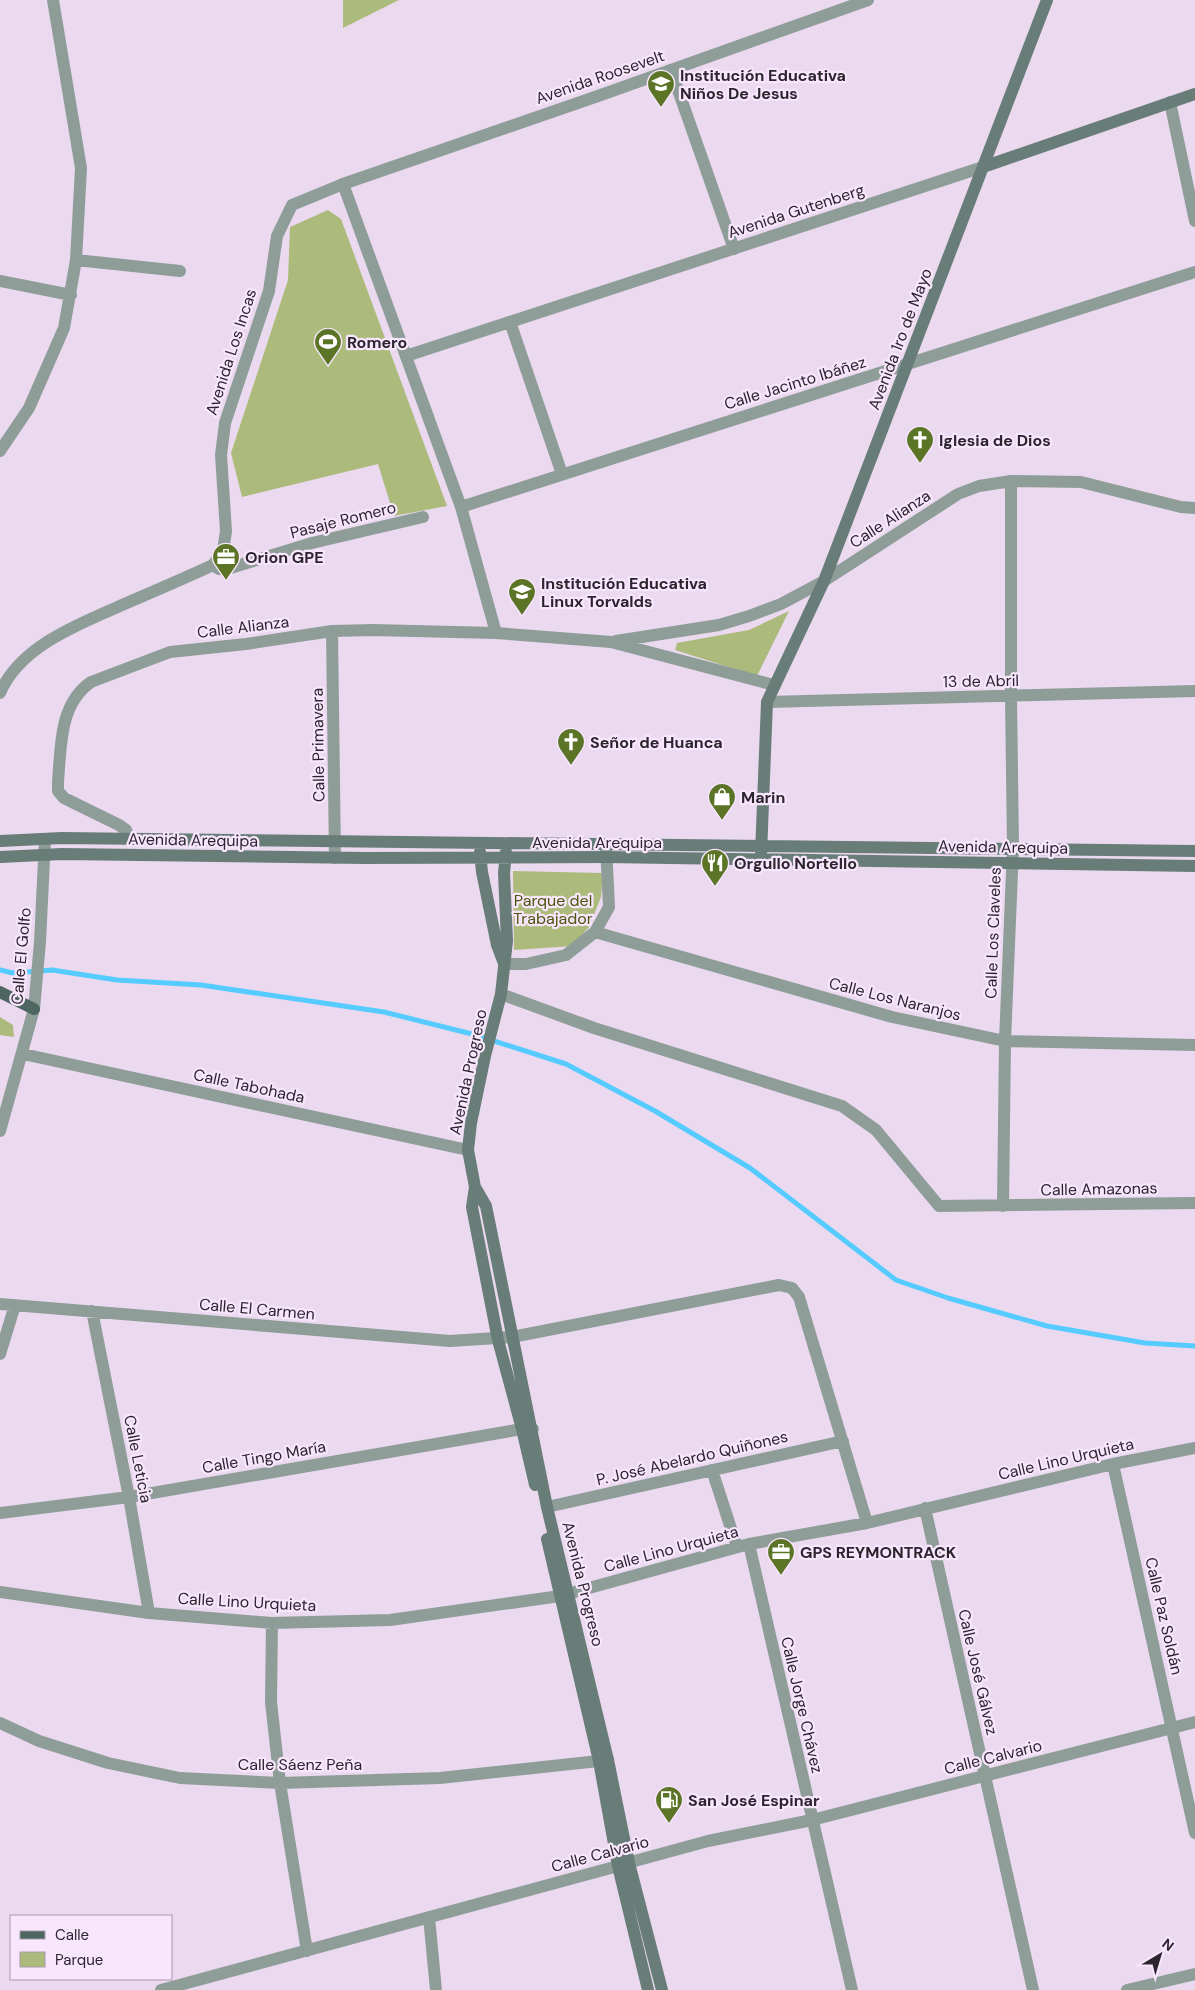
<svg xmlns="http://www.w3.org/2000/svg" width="1195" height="1990" viewBox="0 0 1195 1990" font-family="'DM Sans',sans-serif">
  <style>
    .green { fill: #acbb7b }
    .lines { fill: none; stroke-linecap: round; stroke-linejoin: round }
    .stream { stroke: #56cbff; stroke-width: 5 }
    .minor { stroke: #8f9d99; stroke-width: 12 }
    .tertiary { stroke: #8f9d99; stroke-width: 12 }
    .secondary { stroke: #697d78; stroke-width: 12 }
    .primary { stroke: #4d6660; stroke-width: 12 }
    .labels { text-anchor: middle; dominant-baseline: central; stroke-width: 4.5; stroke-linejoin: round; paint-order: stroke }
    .poi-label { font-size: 16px; font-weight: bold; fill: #2c252e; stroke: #f8e6fd; text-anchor: start }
    .street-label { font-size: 16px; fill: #2c252e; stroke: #f8e6fd }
    .park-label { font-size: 16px; fill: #49560b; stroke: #f8e6fd }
  </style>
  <rect width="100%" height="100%" fill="#ebd9ef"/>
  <path class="green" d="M343 0H399L343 28Z
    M328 210 341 219 447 506 394 516 378 464 242 497 231 453 288 280 290 227Z
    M789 611 757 676 675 650 677 643 749 630Z
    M513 871 603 873 601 897 589 927 573 946 514 950Z
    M0 1017 13 1025 14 1037 0 1035Z"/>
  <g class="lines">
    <path class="stream" d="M0 970 13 973 52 970 117 980 201 985 384 1012 472 1034 566 1064 655 1111 750 1168 896 1280 948 1298 1047 1326 1145 1343 1195 1346"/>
    <path class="minor" d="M671 70 734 249
      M1170 102 1195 221
      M343 184 461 507 496 633
      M76 260 180 271
      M0 281 71 295
      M510 322 562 474
      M406 356 983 167
      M0 451 29 408 64 328 76 260 81 168 53 0
      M461 507 1195 272
      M213 565 219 569H227L312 543 423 517
      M332 631 335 858
      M616 641 719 625 749 616 781 604 824 581 958 494 979 486 1011 481 1081 482 1181 507 1195 508
      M767 702 1195 691
      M129 839 126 830 119 825 64 798 58 791V782C61 747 59 704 91 682L170 652 246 644 332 631 373 630 496 633 611 642 774 685
      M595 932 892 1017 1005 1041 1195 1045
      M504 964H526L566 955 595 932 609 907 606 846
      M501 994 594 1028 842 1106 876 1130 939 1206 1195 1203
      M23 1054 468 1150
      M0 1131 34 1009 40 942 45 839
      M1003 1206 1005 1041 1013 848 1011 696V481
      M0 1304 450 1341 512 1337 779 1285 792 1288 799 1297 867 1523
      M92 1311 129 1497 149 1613
      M0 1354 15 1305
      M1113 1464 1195 1833
      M712 1470 737 1547
      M547 1507 843 1441
      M925 1508 1033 1990
      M0 1513 129 1497 522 1429H533
      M749 1544 852 1990
      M0 1592 149 1613 272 1623 390 1620 560 1596 749 1544 867 1523 1113 1464 1195 1448
      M272 1623 271 1702 280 1783 307 1951
      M0 1723 39 1741 108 1763 180 1778 280 1783 440 1778 608 1760
      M429 1917 436 1990
      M161 1990 618 1866
      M1127 1990 1195 1974"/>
    <path class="tertiary" d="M0 693C21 644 84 622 129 602 157 590 185 578 213 565L223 551 226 531 221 455 225 423 269 291 277 236 292 205 343 184 598 96 868 0
      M620 1865 708 1841 812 1820 1195 1722"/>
    <path class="secondary" d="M983 167 1195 94
      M0 841 62 838 1195 851
      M480 852 482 872 497 945 503 961
      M506 852 504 873 507 941 501 994 485 1056 471 1123 468 1150 475 1187 486 1206 547 1507 608 1760 629 1863 662 1990
      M761 854 767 702 824 581 1047 0
      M0 857 62 854 365 858 607 857 1195 866
      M475 1187 472 1207 498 1340 522 1429 535 1485
      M547 1539 599 1761 618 1866 648 1990"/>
    <path class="primary" d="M0 992 34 1009"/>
  </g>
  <defs>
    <symbol id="school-pin" viewBox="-11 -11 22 30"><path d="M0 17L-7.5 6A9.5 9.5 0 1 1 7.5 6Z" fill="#5b7426" stroke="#f8e6fd"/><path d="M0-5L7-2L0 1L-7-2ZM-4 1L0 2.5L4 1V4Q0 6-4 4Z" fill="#fff"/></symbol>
    <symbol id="stadium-pin" viewBox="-11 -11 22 30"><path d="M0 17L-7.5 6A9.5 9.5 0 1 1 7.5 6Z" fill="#5b7426" stroke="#f8e6fd"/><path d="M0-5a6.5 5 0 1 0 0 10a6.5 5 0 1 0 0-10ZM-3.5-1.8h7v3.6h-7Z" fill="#fff"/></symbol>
    <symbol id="church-pin" viewBox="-11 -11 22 30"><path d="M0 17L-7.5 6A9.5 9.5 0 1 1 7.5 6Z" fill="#5b7426" stroke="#f8e6fd"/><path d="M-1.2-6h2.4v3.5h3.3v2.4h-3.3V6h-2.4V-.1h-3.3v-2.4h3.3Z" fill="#fff"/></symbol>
    <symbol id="office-pin" viewBox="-11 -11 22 30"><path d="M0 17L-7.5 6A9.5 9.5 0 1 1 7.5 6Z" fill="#5b7426" stroke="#f8e6fd"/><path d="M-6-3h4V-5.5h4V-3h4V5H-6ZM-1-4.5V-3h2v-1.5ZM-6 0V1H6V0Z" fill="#fff"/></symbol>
    <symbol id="shop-pin" viewBox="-11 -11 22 30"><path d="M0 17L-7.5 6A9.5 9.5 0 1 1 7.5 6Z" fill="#5b7426" stroke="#f8e6fd"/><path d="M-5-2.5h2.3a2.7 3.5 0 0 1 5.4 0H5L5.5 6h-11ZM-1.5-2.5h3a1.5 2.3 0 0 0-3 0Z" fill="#fff"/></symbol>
    <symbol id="restaurant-pin" viewBox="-11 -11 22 30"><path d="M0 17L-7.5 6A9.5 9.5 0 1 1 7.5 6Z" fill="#5b7426" stroke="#f8e6fd"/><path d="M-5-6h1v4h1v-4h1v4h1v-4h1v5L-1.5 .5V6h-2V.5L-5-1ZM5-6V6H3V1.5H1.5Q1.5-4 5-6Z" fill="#fff"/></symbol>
    <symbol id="fuel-pin" viewBox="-11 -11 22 30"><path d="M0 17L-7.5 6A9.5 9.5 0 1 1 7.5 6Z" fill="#5b7426" stroke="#f8e6fd"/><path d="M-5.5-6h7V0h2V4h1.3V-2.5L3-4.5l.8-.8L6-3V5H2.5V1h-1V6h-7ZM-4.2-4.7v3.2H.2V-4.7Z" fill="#fff"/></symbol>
  </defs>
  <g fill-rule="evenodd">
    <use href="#school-pin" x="645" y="68" width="32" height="43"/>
    <use href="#stadium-pin" x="312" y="326" width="32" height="43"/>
    <use href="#church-pin" x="904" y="424" width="32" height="43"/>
    <use href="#office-pin" x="210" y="541" width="32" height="43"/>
    <use href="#school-pin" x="506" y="576" width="32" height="43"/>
    <use href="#church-pin" x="555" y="726" width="32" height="43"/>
    <use href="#shop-pin" x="706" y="781" width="32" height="43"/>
    <use href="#restaurant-pin" x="699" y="847" width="32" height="43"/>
    <use href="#office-pin" x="765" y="1536" width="32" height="43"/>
    <use href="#fuel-pin" x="653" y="1784" width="32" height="43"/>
  </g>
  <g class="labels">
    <g class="poi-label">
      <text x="680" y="75">Institución Educativa<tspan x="680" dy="18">Niños De Jesus</tspan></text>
      <text x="347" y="342">Romero</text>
      <text x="939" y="440">Iglesia de Dios</text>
      <text x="245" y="557">Orion GPE</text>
      <text x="541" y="583">Institución Educativa<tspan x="541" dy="18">Linux Torvalds</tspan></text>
      <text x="590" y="742">Señor de Huanca</text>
      <text x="741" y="797">Marin</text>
      <text x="734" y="863">Orgullo Nortello</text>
      <text x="800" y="1552">GPS REYMONTRACK</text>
      <text x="688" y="1800">San José Espinar</text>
    </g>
    <g class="street-label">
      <text transform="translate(600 77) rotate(-19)">Avenida Roosevelt</text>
      <text transform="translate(796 211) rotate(-18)">Avenida Gutenberg</text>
      <text transform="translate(900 339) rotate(-69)">Avenida 1ro de Mayo</text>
      <text transform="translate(231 352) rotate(-72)">Avenida Los Incas</text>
      <text transform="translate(795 383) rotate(-17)">Calle Jacinto Ibáñez</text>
      <text transform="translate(890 519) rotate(-33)">Calle Alianza</text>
      <text transform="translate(343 520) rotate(-14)">Pasaje Romero</text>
      <text transform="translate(243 627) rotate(-7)">Calle Alianza</text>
      <text transform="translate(981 681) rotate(-1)">13 de Abril</text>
      <text transform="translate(318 745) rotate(-91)">Calle Primavera</text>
      <text transform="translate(193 840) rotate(1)">Avenida Arequipa</text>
      <text x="597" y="842">Avenida Arequipa</text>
      <text transform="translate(1003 847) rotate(1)">Avenida Arequipa</text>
      <text transform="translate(993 933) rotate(-88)">Calle Los Claveles</text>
      <text transform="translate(21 956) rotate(-85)">Calle El Golfo</text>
      <text transform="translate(895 999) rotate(14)">Calle Los Naranjos</text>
      <text transform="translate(468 1072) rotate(-78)">Avenida Progreso</text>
      <text transform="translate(249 1086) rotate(12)">Calle Tabohada</text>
      <text transform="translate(1099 1189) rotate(-1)">Calle Amazonas</text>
      <text transform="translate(257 1309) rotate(5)">Calle El Carmen</text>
      <text transform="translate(264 1457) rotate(-10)">Calle Tingo María</text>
      <text transform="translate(692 1458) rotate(-13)">P. José Abelardo Quiñones</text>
      <text transform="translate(138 1459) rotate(79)">Calle Leticia</text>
      <text transform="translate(1066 1459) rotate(-13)">Calle Lino Urquieta</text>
      <text transform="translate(671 1549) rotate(-15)">Calle Lino Urquieta</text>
      <text transform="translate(583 1584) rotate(76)">Avenida Progreso</text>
      <text transform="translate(247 1602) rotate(3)">Calle Lino Urquieta</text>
      <text transform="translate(1164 1616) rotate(77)">Calle Paz Soldán</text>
      <text transform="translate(978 1672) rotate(77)">Calle José Gálvez</text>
      <text transform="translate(802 1705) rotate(77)">Calle Jorge Chávez</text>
      <text transform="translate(993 1757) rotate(-14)">Calle Calvario</text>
      <text x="300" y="1764">Calle Sáenz Peña</text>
      <text transform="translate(600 1854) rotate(-15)">Calle Calvario</text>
    </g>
    <g class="park-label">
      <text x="553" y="900">Parque del<tspan x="553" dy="18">Trabajador</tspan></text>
    </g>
  </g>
  <rect x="10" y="1915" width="162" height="65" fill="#f8e6fd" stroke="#a699aa"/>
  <rect x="20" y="1931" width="25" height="8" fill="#4d6660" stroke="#a699aa"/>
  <text x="55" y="1940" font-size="15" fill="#2c252e">Calle</text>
  <rect x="20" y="1952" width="25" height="15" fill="#acbb7b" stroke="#a699aa"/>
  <text x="55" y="1965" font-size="15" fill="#2c252e">Parque</text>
  <g transform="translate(1160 1955) rotate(38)" stroke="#f8e6fd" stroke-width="4" paint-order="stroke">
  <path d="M0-4L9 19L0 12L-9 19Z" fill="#2c252e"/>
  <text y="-8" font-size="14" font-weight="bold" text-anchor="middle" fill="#2c252e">N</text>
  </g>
</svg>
